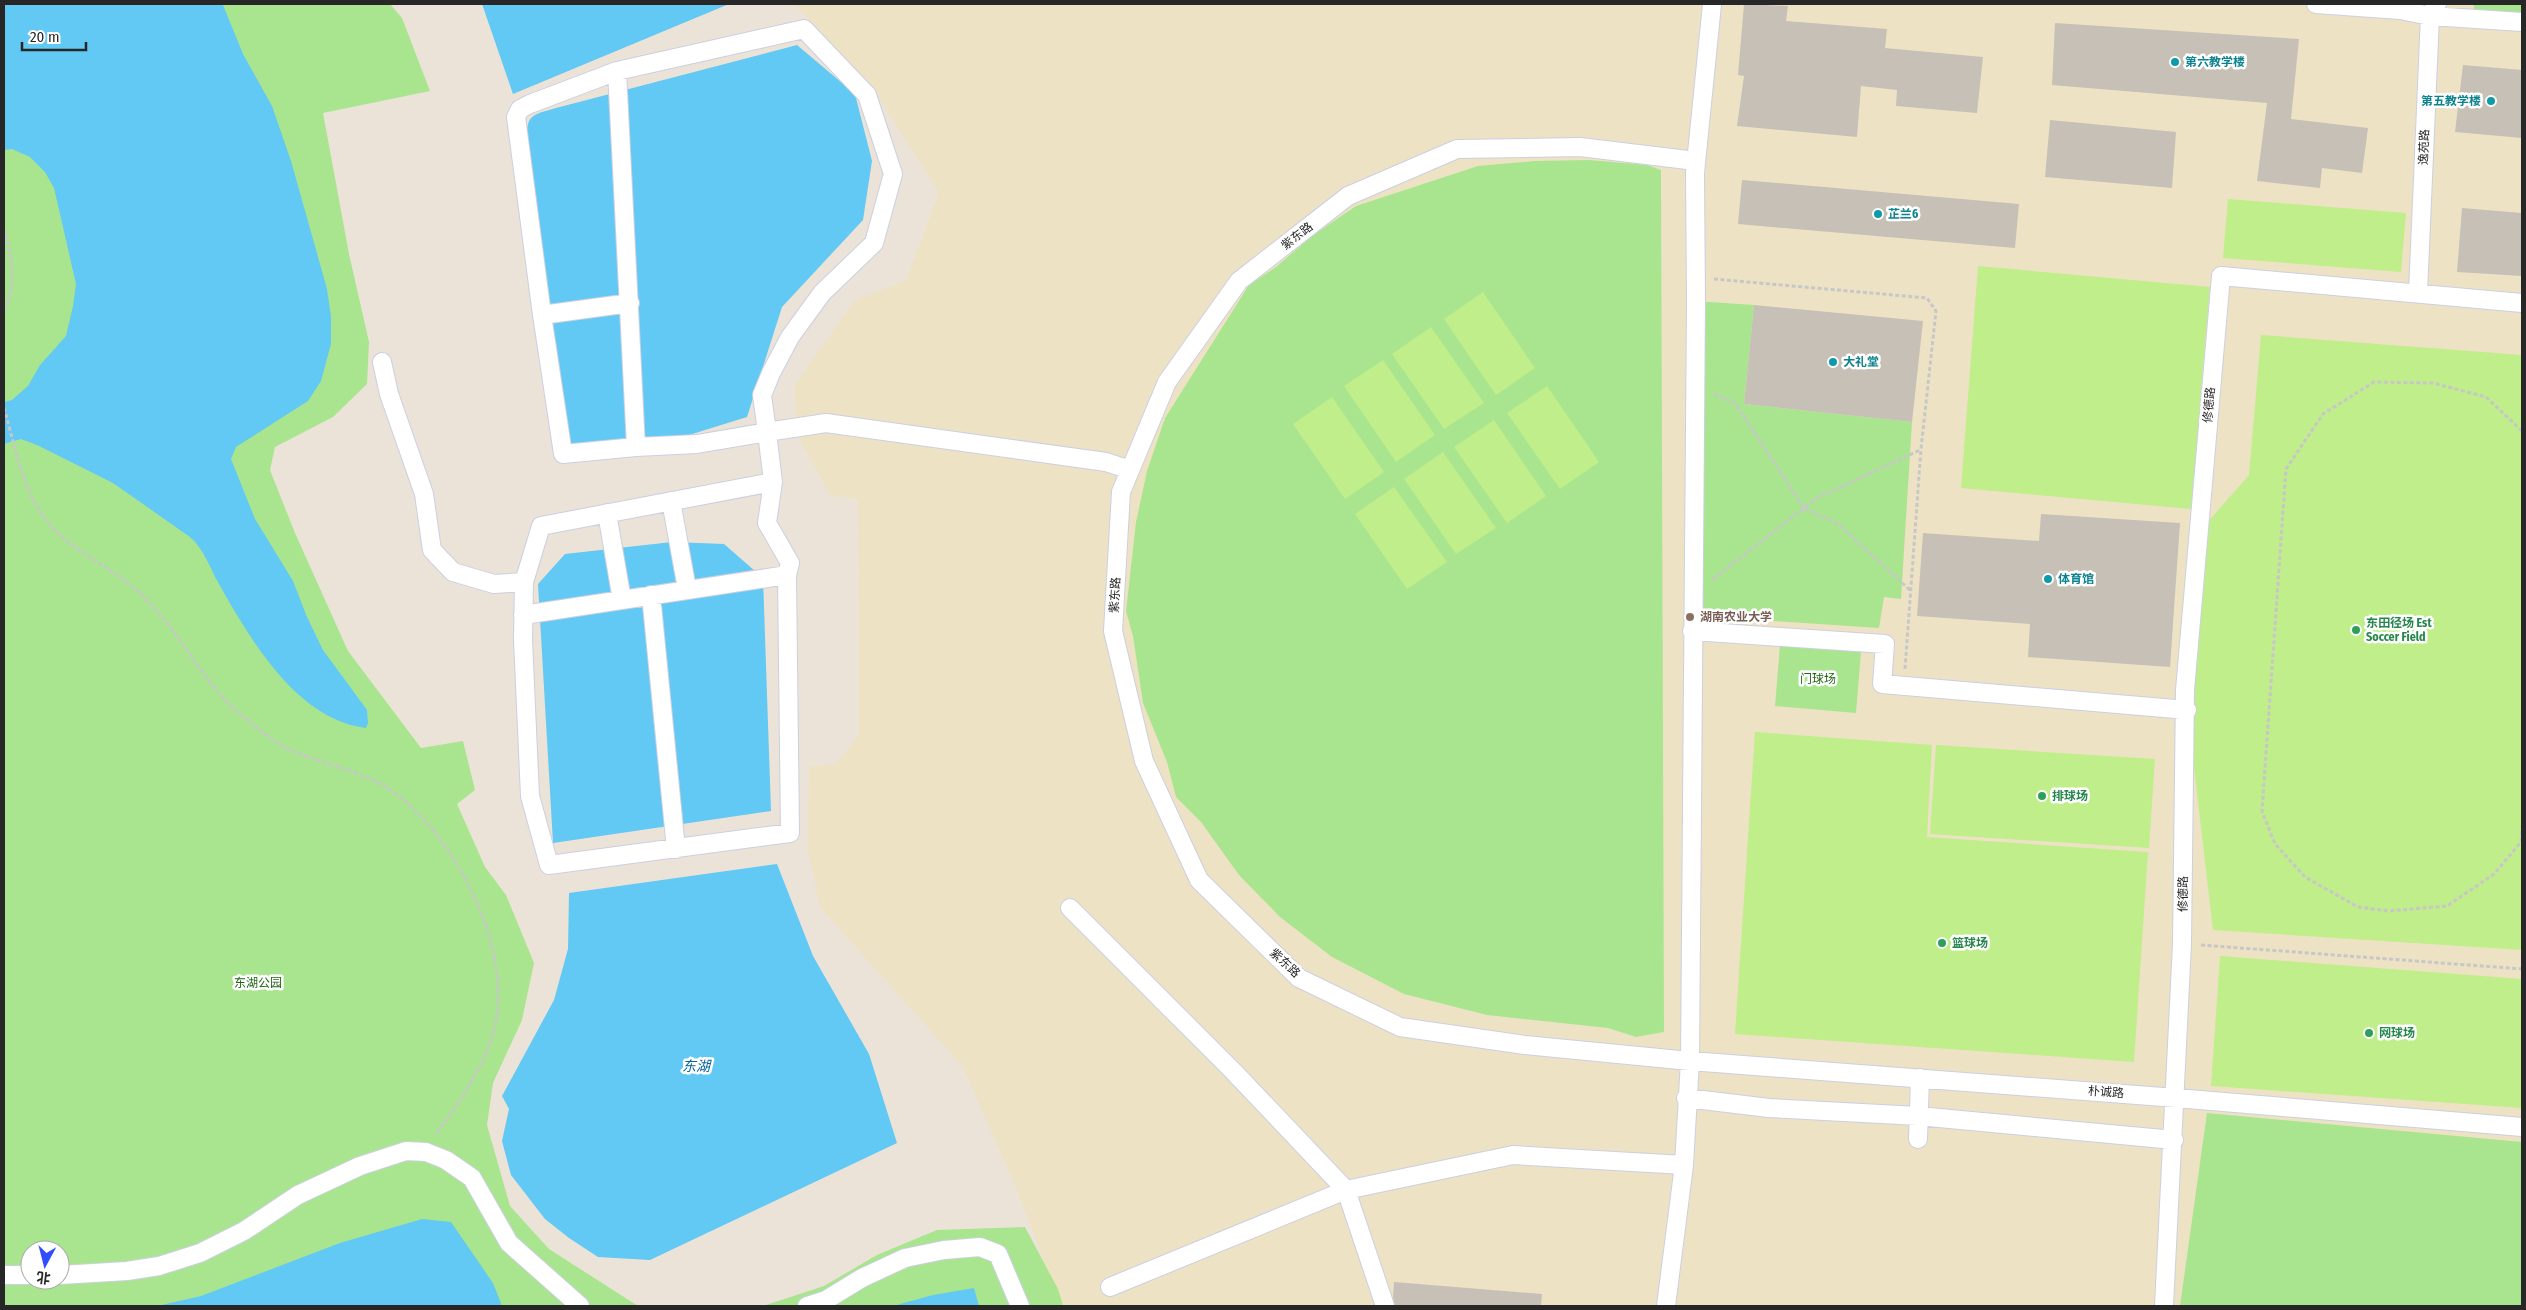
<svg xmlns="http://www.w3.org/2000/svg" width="2526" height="1310" viewBox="0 0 2526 1310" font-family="'Fira Sans Condensed','Noto Sans SC',sans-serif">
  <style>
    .education { fill: #eee2c5 }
    .green { fill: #a9e58f; fill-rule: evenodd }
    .pitch { fill: #bfee8a }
    .water { fill: #62c8f4 }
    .building { fill: #c6c0b7 }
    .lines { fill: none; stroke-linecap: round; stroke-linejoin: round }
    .minor-casing { stroke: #cccfe1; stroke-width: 20 }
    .path { stroke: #c7c7c7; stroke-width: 3; stroke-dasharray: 4 2.5; stroke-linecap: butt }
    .minor { stroke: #fff; stroke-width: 18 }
    .culture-dot { fill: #0f9aa8; stroke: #fff; stroke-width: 2 }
    .education-dot { fill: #8d6e63; stroke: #fff; stroke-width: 2 }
    .leisure-dot { fill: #2e9e5b; stroke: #fff; stroke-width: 2 }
    .labels { text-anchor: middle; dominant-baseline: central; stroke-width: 5; stroke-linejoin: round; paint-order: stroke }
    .culture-label { font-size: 12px; font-weight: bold; fill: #0d838f; stroke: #fff; text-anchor: start }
    .street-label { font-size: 12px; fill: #272727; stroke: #fff }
    .education-label { font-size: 12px; font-weight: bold; fill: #785e54; stroke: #fff; text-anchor: start }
    .leisure-label { font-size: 12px; font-weight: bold; fill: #27864d; stroke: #fff; text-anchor: start }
    .park-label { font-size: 12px; fill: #226615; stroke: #fff }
    .water-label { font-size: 14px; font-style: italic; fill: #06629c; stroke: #fff }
  </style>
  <rect width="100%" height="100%" fill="#ebe3d7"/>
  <path class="education" d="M795 4H2522V1306H1061L1016 1188 963 1067 820 907 808 849 809 767 836 764 859 736 858 499 830 495 799 438 794 386 854 301 906 280 939 193 872 87Z"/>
  <path class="green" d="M4 4H390L402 18 430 91 323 113 349 254 369 342 367 384 333 417 275 447 270 470 295 533 348 651 421 748 463 741 475 790 457 804 485 867 506 895 534 963 522 1020 493 1083 487 1125 510 1206 549 1249 638 1306H4ZM30 1250H60V1280H30Z
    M2474 4H2522V22L2473 17Z
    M1589 160 1647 165 1661 170 1664 1032 1636 1037 1608 1028 1487 1015 1404 994 1332 957 1280 917 1239 875 1201 822 1176 797 1167 762 1143 703 1133 636 1126 611 1136 522 1147 471 1165 418 1249 285 1276 267 1312 236 1356 206 1478 166 1534 161Z
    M1696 301 1754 305 1744 404 1912 422 1901 599 1884 597 1879 628 1699 616Z
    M1780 645 1861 652 1856 713 1775 706Z
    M2207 1113 2522 1142V1306H2180Z
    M1025 1227 1058 1289 1063 1306H763L824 1286 877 1255 937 1230Z"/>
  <path class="pitch" d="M2228 199 2406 213 2401 272 2223 258Z
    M1978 266 2210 287 2191 509 1961 488Z
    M1483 292 1535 368 1496 395 1444 319Z
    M1431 327 1484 403 1444 429 1392 354Z
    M2261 335 2522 355V950L2213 930 2185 690 2198 533 2249 475Z
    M1383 360 1435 435 1396 462 1344 386Z
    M1547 386 1599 462 1560 489 1507 413Z
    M1332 397 1384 472 1345 499 1293 424Z
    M1494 420 1546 496 1507 523 1454 447Z
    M1443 452 1496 528 1456 554 1404 479Z
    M1394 487 1447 562 1407 589 1355 514Z
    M1755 732 1932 745 1927 837 2148 852 2134 1062 1735 1034Z
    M1936 745 2155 759 2149 848 1930 834Z
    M2220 956 2522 979V1108L2211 1086Z"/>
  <path class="water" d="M4 4 223 5 243 54 272 106 291 161 327 289 331 317V344L321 381 308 401 236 447 231 459 255 519 293 581 307 617 323 650 367 710 368 723 366 728C297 720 250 639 219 584 210 568 204 549 190 537L113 483 37 445 21 439 4 444V402L12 400 28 386 40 365 66 336 73 306 76 284 54 188 45 172 30 157 12 149 4 150Z
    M482 4H729L513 94Z
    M797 45 855 94 872 161 863 220 782 307 747 417 689 435 566 448 527 136C526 113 537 114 556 108Z
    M672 542 724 544 763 578 771 811 553 843 538 584 565 554Z
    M777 864 813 956 869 1054 897 1143 650 1260 598 1257 569 1238 545 1219 511 1175 502 1141 509 1109 502 1096 554 1000 568 949 569 893Z
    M422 1219 451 1222 493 1283 502 1306H157L201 1296 340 1243Z
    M974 1288 979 1306H893L933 1295Z"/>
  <path class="building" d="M1744 4 1788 6 1786 21 1887 29 1885 48 1983 57 1977 113 1896 106 1897 90 1861 86 1857 137 1737 126 1744 76 1738 75Z
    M2055 23 2299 39 2291 119 2368 128 2362 173 2322 168 2320 188 2257 181 2267 103 2052 85Z
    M2463 65 2522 70V138L2455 132Z
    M2050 120 2176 132 2172 188 2045 177Z
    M1742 180 2019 204 2015 248 1738 224Z
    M2462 208 2522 213V276L2457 272Z
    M1754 305 1923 321 1912 422 1744 404Z
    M2041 514 2180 523 2170 667 2028 657 2030 624 1917 616 1923 533 2039 541Z
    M1394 1282 1542 1294 1541 1306H1395L1393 1297Z"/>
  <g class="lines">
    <defs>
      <path id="minor" d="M2316 4 2400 10 2430 16 2522 22
        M804 29 867 95 893 174 874 243 822 293 790 337 771 373 762 395 767 432 697 444 636 447 617 71Z
        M617 71 530 104 520 109 516 117 542 315 630 303
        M1696 161 1580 147 1457 149 1348 196 1239 281 1167 382 1121 492 1113 631 1144 761 1199 880 1299 978 1400 1027 1525 1045 1690 1061 2176 1098 2522 1127
        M2418 293 2430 16 2437 4
        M542 315 563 454 636 447
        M382 362 389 394 424 494 432 550 453 572 494 584 524 582
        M773 482 767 523 790 563 787 575 790 833 549 865 530 796 523 640 524 582 541 526 773 482 767 432 826 423 1106 462 1130 470
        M671 501 687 589
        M607 513 622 600
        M651 595 676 849
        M523 615 787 575
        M1692 631 1885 644 1882 684 2187 710
        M1070 908 1234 1072 1346 1190 1385 1306
        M1686 1098 1769 1108 1918 1116 2174 1140
        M1918 1139 1920 1078
        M4 1275H30
        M60 1275 127 1271 159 1266 200 1253 244 1231 298 1195 360 1166 406 1151 426 1152 446 1160 472 1178 509 1243 580 1306
        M1110 1287 1346 1190 1513 1155 1684 1165
        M807 1306 826 1300 862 1278 905 1258 944 1250 980 1247 998 1254 1020 1306
        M1666 1306 1684 1165 1690 1061 1696 301 1695 173 1712 4
        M2164 1306 2182 944 2185 690 2221 276 2522 303"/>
    </defs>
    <use href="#minor" class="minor-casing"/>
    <path class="path" d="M4 229C12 255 17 286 4 310
      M1714 279 1927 298 1936 311 1921 449 1905 669
      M1714 394 1735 403 1804 508 1838 524 1910 590
      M4 408C14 442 21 483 41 513 63 547 104 562 134 588 170 618 192 662 222 697 231 708 244 717 255 726 264 733 275 743 286 748 319 764 358 769 389 789 456 834 517 955 493 1035 481 1071 458 1105 435 1135
      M2522 431 2486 397 2433 383 2374 382 2323 414 2286 469 2262 811 2275 844 2305 877 2358 907 2389 911 2447 906 2494 874 2521 842 2522 826
      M1713 579 1817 498 1920 450
      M2201 945 2522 969"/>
    <use href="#minor" class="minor"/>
  </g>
  <g class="culture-dot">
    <circle cx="2175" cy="62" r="5"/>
    <circle cx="2491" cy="101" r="5"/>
    <circle cx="1878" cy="214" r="5"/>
    <circle cx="1833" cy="362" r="5"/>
    <circle cx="2048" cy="579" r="5"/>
  </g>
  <circle class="education-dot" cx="1690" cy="617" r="5"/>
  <g class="leisure-dot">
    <circle cx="2356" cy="630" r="5"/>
    <circle cx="2042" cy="796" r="5"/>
    <circle cx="1942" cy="943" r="5"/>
    <circle cx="2369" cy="1033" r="5"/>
  </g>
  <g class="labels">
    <g class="culture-label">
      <text x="2185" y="62">第六教学楼</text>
      <text x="2481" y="101" text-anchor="end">第五教学楼</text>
      <text x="1888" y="214">芷兰6</text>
      <text x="1843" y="362">大礼堂</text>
      <text x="2058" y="579">体育馆</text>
    </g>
    <g class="street-label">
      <text transform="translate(2424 147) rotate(-88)">逸苑路</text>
      <text transform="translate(1297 236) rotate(-38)">紫东路</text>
      <text transform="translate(2209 405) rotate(-85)">修德路</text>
      <text transform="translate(1115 595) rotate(-87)">紫东路</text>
      <text transform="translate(2183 894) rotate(-89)">修德路</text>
      <text transform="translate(1285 963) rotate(43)">紫东路</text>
      <text transform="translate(2106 1092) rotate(4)">朴诚路</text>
    </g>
    <g class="education-label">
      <text x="1700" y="617">湖南农业大学</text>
    </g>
    <g class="leisure-label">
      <text x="2366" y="623">东田径场 Est<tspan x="2366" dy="14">Soccer Field</tspan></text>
      <text x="2052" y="796">排球场</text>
      <text x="1952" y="943">篮球场</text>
      <text x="2379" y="1033">网球场</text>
    </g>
    <g class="park-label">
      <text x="1818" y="679">门球场</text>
      <text x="258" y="983">东湖公园</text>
    </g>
    <g class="water-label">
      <text x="696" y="1066">东湖</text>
    </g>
  </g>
  <rect width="2526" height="1310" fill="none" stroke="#272727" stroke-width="10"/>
  <g transform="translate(45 1265) rotate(187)"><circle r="24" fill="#ffffff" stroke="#a9a9a9"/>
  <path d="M0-4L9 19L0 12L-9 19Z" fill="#304eff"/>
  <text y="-8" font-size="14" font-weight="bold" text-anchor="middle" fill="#272727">北</text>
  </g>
  <path d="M22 42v8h64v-8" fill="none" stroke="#272727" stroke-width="2.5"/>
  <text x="30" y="42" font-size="15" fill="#272727" stroke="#ffffff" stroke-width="4" paint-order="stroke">20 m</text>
</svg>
